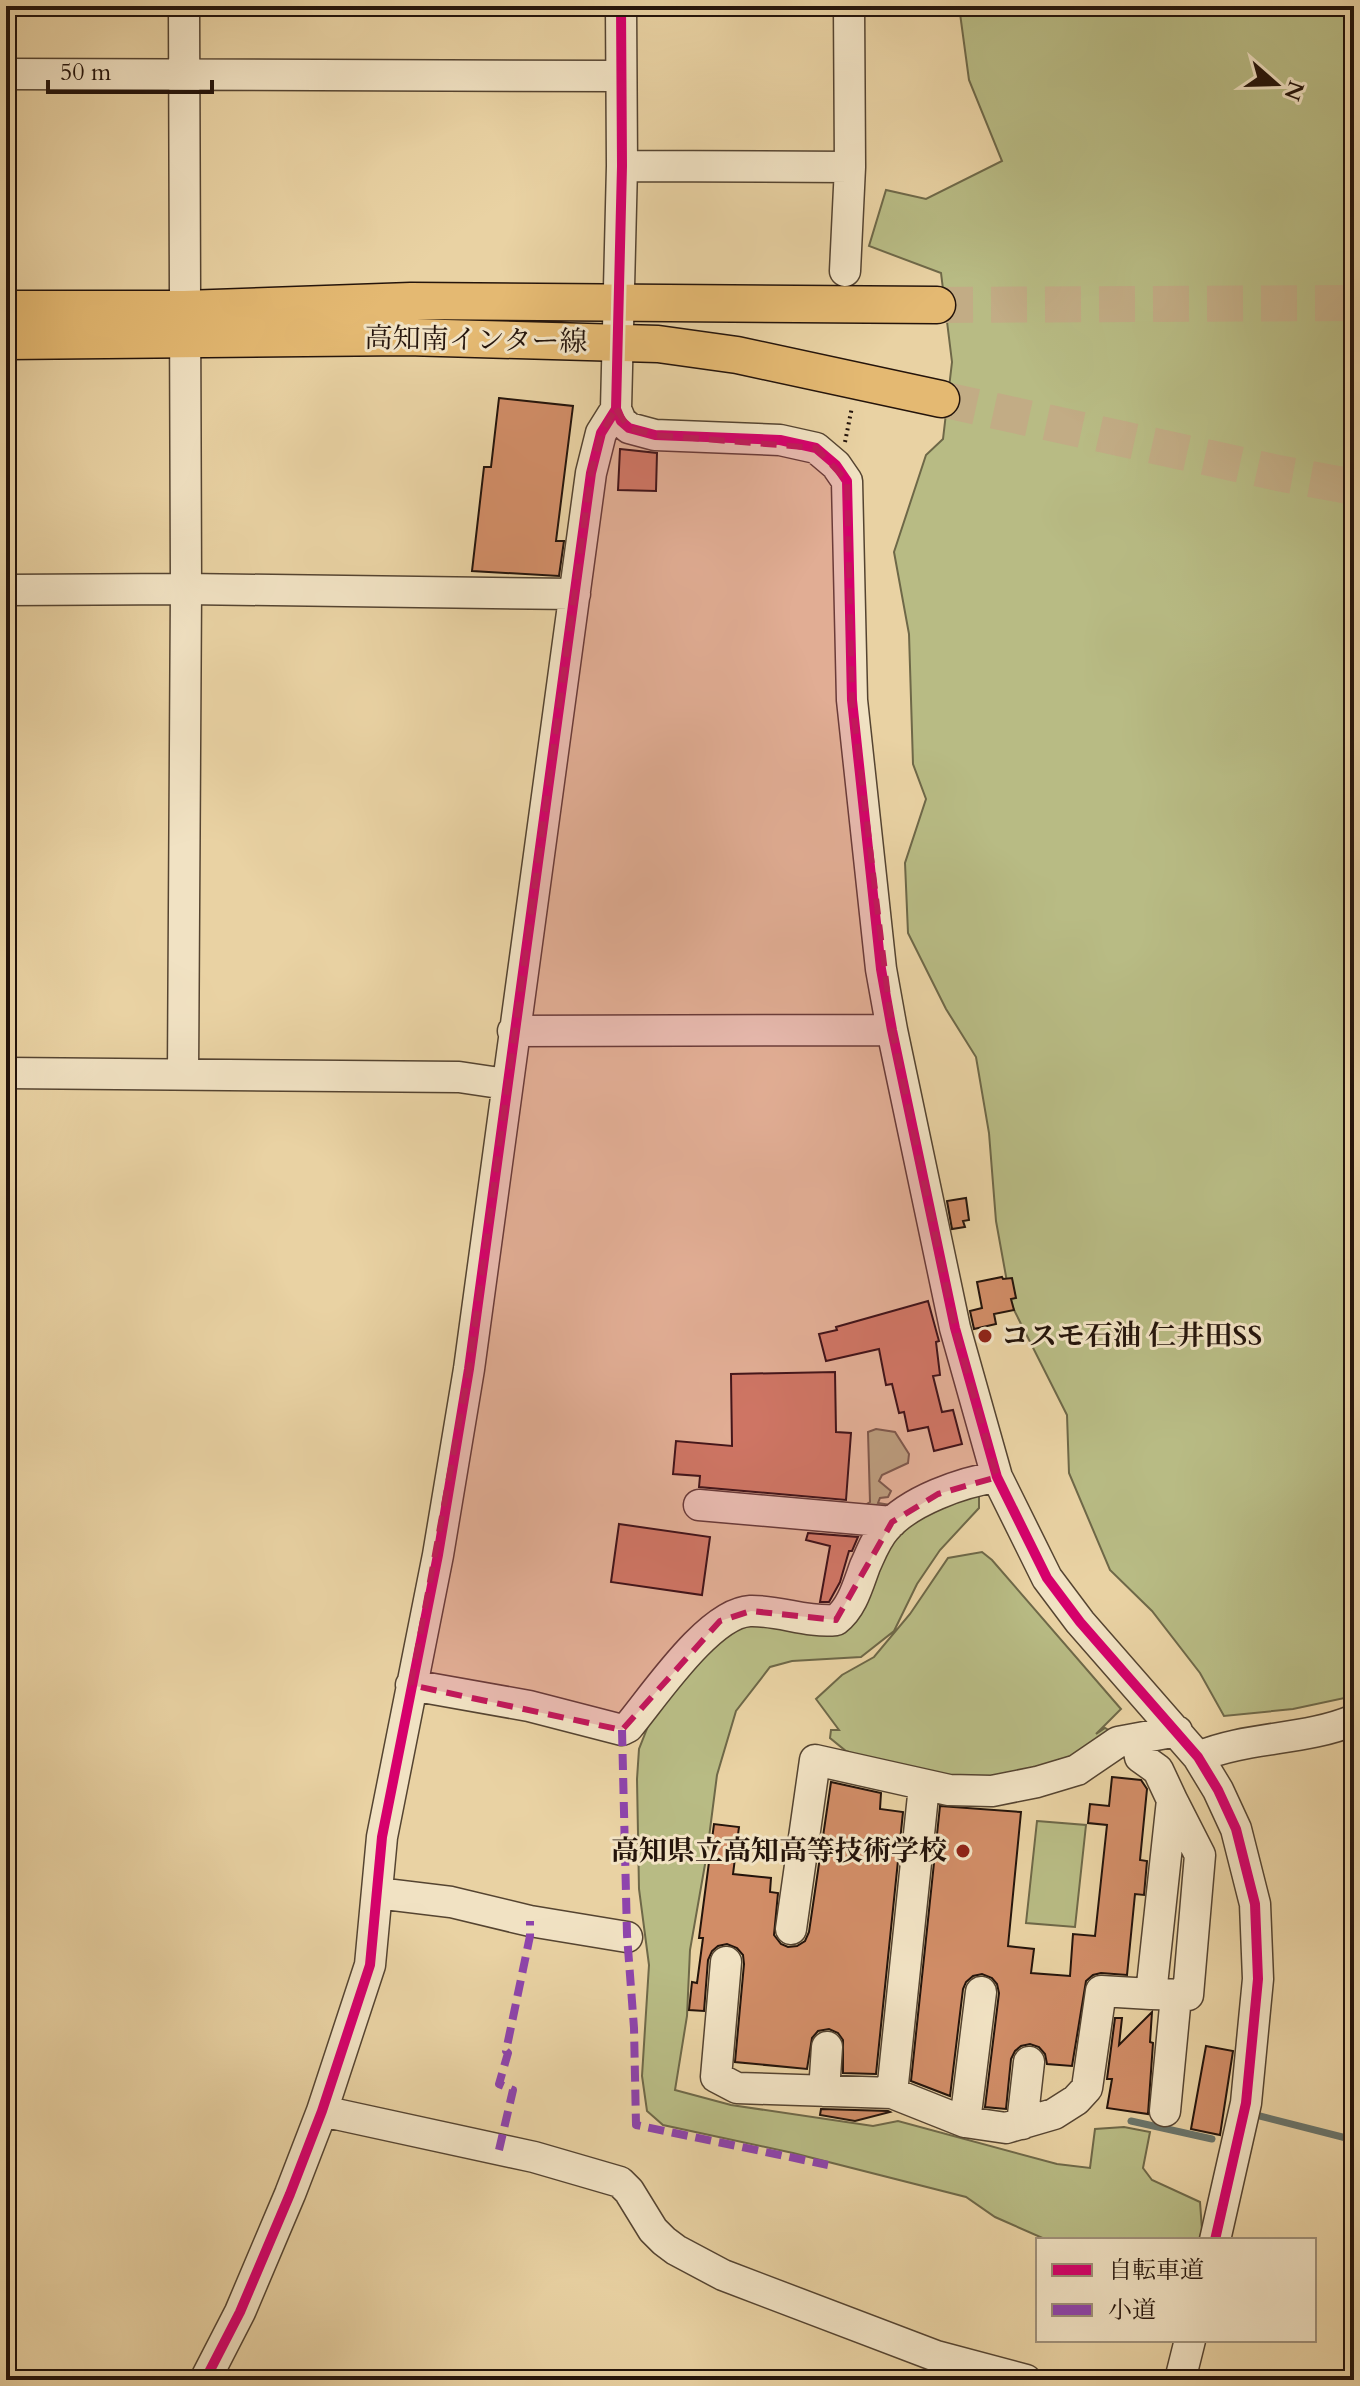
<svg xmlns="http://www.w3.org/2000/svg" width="1360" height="2386" viewBox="0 0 1360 2386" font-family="Cardo,'Noto Serif JP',serif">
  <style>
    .green { fill: #b8bb84; stroke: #6e6848; stroke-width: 2 }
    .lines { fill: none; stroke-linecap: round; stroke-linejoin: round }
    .stream { stroke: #6a756b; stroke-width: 7 }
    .building { fill: #d18d67; stroke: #24140b; stroke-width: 2 }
    .major-tunnel { stroke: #c2ac85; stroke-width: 36; stroke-dasharray: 36 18; stroke-linecap: butt }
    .minor-casing { stroke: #554431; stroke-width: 33 }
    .major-casing { stroke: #24140b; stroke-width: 39 }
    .path { stroke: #24140b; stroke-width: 4; stroke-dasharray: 2 4; stroke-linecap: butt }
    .minor { stroke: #f1e2c3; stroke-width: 30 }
    .major { stroke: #e4b972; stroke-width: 36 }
    .quiet { stroke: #8e44ad; stroke-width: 8; stroke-dasharray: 16 8; stroke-linecap: butt }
    .cycleway-casing { stroke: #f1e2c3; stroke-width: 15 }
    .cycleway { stroke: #d6006c; stroke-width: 10 }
    .marked { fill: #c2185b; fill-opacity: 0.2; stroke: #c2185b; stroke-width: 6; stroke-dasharray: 16 10; stroke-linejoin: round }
    .poi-dot { fill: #8f2418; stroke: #f1e2c3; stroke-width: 3 }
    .labels { text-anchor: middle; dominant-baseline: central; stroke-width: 6; stroke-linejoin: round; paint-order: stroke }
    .street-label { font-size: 28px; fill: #24140b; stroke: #f1e2c3 }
    .poi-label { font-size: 28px; font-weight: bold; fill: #24140b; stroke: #f1e2c3; text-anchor: start }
  </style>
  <rect width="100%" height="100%" fill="#e9d2a3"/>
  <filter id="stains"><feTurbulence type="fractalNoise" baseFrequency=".0025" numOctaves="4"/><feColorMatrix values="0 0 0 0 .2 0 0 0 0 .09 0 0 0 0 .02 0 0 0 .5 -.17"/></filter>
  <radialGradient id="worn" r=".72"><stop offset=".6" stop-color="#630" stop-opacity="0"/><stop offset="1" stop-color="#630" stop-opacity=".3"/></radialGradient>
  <path class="green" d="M959 6H1354V1696L1293 1709 1224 1716 1200 1673 1152 1611 1110 1570 1069 1473 1067 1415 1011 1304 996 1221 989 1133 976 1057 946 1009 908 933 905 863 926 799 913 764 909 634 894 552 926 455 943 439 952 362 941 273 869 246 886 190 926 199 1002 161 969 80Z
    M876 1429 895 1432 909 1454 908 1463 882 1475 879 1481 891 1491 888 1497 880 1498 878 1503 891 1505 889 1514 865 1511 867 1504 870 1502 868 1432Z
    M979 1489V1508L940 1550 917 1584 894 1631 861 1657 792 1661 770 1667 736 1711 717 1775 707 1853 690 1950 687 2016 675 2090 731 2105 873 2126 898 2121 1057 2164 1090 2168 1095 2129 1124 2127 1150 2132 1143 2168 1152 2180 1200 2202 1202 2230 1199 2240H1047L995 2217 966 2197 793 2153 663 2125 647 2111 642 2076 649 1965 639 1889 637 1779 639 1749 656 1706 736 1624 834 1629 910 1516Z
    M982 1552 992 1560 1121 1709 1096 1734 1105 1728 1110 1731 1103 1746 1014 1779 903 1772 846 1751 830 1738 831 1730H839L816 1699 842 1675 874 1657 910 1614 948 1558Z
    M1037 1821 1086 1825 1075 1927 1026 1923Z"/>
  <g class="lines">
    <path class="stream" d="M1256 2115 1354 2140
      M1131 2121 1212 2139"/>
  </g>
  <path class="building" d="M499 398 573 406 556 541H564L559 576 472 571 484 467H491Z
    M620 449 657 453 656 491 618 490Z
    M966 1198 969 1220 963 1221 965 1227 952 1229 947 1201Z
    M1002 1277 1003 1279 1012 1278 1016 1298 1011 1299 1014 1310 994 1314 996 1324 974 1329 970 1311 982 1308 977 1282Z
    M928 1301 939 1341 936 1342 940 1375 933 1376 942 1412 953 1410 962 1444 934 1451 928 1427 908 1431 904 1412 899 1413 892 1384 886 1385 879 1349 826 1361 819 1334 837 1330 836 1327Z
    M835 1372 836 1432 851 1433 846 1500 699 1487 700 1476 673 1474 676 1441 732 1446 731 1374Z
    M619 1524 710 1537 702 1595 611 1582Z
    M808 1533 858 1537 852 1551H849L840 1582 829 1602H820L830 1546 806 1540Z
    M1112 1777 1141 1780 1147 1789 1140 1860 1147 1861 1144 1895 1135 1894 1127 1975 1101 1973 1093 1975 1086 1981 1072 2066 1047 2064 1045 2054 1039 2047 1030 2044 1021 2046 1015 2051 1011 2059 1006 2109 985 2107 999 1993 997 1984 992 1978 982 1974 973 1976 966 1982 963 1989 950 2096 911 2081 940 1806 1021 1812 1008 1946 1034 1949 1031 1973 1070 1976 1073 1934 1095 1936 1107 1825 1088 1823 1090 1804 1109 1806Z
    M831 1782 881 1793 880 1809 903 1812 876 2074 843 2073V2040L838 2033 829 2029 818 2031 812 2038 807 2069 735 2062 744 1964 743 1955 737 1948 727 1944 718 1946 712 1951 708 1960 704 2011 689 2010 692 1982 697 1983 703 1938H699L714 1824 739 1827 733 1874 771 1878 770 1892 778 1893 774 1935 781 1944 788 1947 797 1946 805 1941 809 1932Z
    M1152 2012 1150 2042 1153 2043 1148 2114 1107 2108 1112 2079H1107L1115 2018H1122L1119 2045Z
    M1206 2046 1233 2051 1220 2135 1191 2129Z
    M821 2109 888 2111 890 2112 855 2121 820 2115Z"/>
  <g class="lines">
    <path class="major-tunnel" d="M937 305 1354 303
      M941 399 1278 473 1354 487"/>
    <defs>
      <path id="minor" d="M621 6 622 166 616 409 621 421 629 428 655 435 780 440 816 448 836 465 847 481 852 700 881 969 892 1030 955 1328 997 1477 1047 1578 1080 1622 1198 1757 1218 1790 1236 1829 1255 1904 1258 1979 1246 2103 1215 2240
        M6 74 620 76
        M622 166 850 167
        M845 271 850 167 849 6
        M6 590 186 589 575 594
        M513 1031 892 1030
        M6 1073 459 1077 506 1084
        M183 1074 186 589 184 6
        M699 1505 892 1522
        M411 1685 529 1706 622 1730 628 1727C654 1696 709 1613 750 1611 779 1610 807 1623 836 1620 852 1608 858 1585 865 1566 871 1553 876 1539 886 1528 909 1501 962 1482 997 1477
        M1137 1739 1140 1757 1158 1770 1172 1800 1151 1994 1188 1995 1200 1855 1172 1800
        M1198 1757C1247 1736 1304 1741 1354 1720
        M377 1893 451 1902 530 1921 627 1937
        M791 1929 815 1760 949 1790 992 1791 1037 1782 1077 1770 1118 1742 1177 1731
        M726 1962 716 2077 737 2088 892 2093 965 2122 1006 2128 1054 2114 1076 2100 1087 2088 1101 1991 1151 1994
        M824 2091 827 2047
        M892 2093 924 1786
        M322 2111 534 2157 620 2182 629 2191 653 2230 664 2241 676 2250 723 2275 936 2356 1026 2380
        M1165 2111 1176 1996
        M965 2122 981 1992
        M1022 2124 1029 2062
        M205 2380 240 2312 290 2194 322 2111 370 1965 382 1837 438 1555 469 1369 591 473 601 433 616 409
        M1180 2380 1190 2340"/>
      <path id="major" d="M6 309H185L411 301 937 305
        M6 341 407 337 658 344 737 355 941 399"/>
    </defs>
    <use href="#minor" class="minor-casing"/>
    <use href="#major" class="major-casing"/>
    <path class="path" d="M845 442 852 407"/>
    <use href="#minor" class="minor"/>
    <use href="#major" class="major"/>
    <path class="quiet" d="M622 1730 627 1935 634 2028 636 2125 828 2165
      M499 2150 513 2090 499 2084 508 2053 506 2051 530 1936V1921"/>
    <defs>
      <path id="cycleway" d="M621 6 622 166 616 409 621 421 629 428 655 435 780 440 816 448 836 465 847 481 852 700 881 969 892 1030 955 1328 997 1477 1047 1578 1080 1622 1198 1757 1218 1790 1236 1829 1255 1904 1258 1979 1246 2103 1215 2240
        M205 2380 240 2312 290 2194 322 2111 370 1965 382 1837 438 1555 469 1369 591 473 601 433 616 409"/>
    </defs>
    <use href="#cycleway" class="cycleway-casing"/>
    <use href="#cycleway" class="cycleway"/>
  </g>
  <path class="marked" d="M616 409 629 428 655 435 816 448 847 481 852 700 892 1030 955 1328 997 1477 938 1494 892 1522 836 1620 751 1611 720 1621 622 1730 411 1685 469 1369 591 473 601 433Z"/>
  <g class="poi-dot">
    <circle cx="985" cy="1336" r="8"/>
    <circle cx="963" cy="1851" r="8"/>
  </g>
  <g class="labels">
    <g class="street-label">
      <text transform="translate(476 340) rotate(1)">高知南インター線</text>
    </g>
    <g class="poi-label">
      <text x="1001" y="1336">コスモ石油 仁井田SS</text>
      <text x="947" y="1851" text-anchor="end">高知県立高知高等技術学校</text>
    </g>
  </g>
  <rect width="1360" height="2386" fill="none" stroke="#e9d2a3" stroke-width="32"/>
  <rect x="8" y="8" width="1344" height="2370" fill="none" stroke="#24140b" stroke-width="4"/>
  <rect x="16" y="16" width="1328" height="2354" fill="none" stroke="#24140b" stroke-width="2"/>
  <rect x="1036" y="2238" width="280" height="104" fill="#f1e2c3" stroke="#9f9079" stroke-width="2"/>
  <rect x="1052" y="2264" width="40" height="12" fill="#d6006c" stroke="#9f9079" stroke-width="2"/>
  <text x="1108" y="2278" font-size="24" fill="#24140b">自転車道</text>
  <rect x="1052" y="2304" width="40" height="12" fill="#8e44ad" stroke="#9f9079" stroke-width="2"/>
  <text x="1108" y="2318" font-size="24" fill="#24140b">小道</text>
  <g transform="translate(1276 84) rotate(110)" stroke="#f1e2c3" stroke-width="6" paint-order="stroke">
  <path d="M0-6L14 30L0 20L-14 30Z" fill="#24140b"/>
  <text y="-12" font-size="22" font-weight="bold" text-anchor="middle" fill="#24140b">N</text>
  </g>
  <path d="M48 80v12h164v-12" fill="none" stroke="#24140b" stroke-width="4"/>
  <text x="60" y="80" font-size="24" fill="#24140b" stroke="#f1e2c3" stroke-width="6" paint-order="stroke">50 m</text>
  <rect width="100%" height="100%" filter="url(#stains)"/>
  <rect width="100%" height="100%" fill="url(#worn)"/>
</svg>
